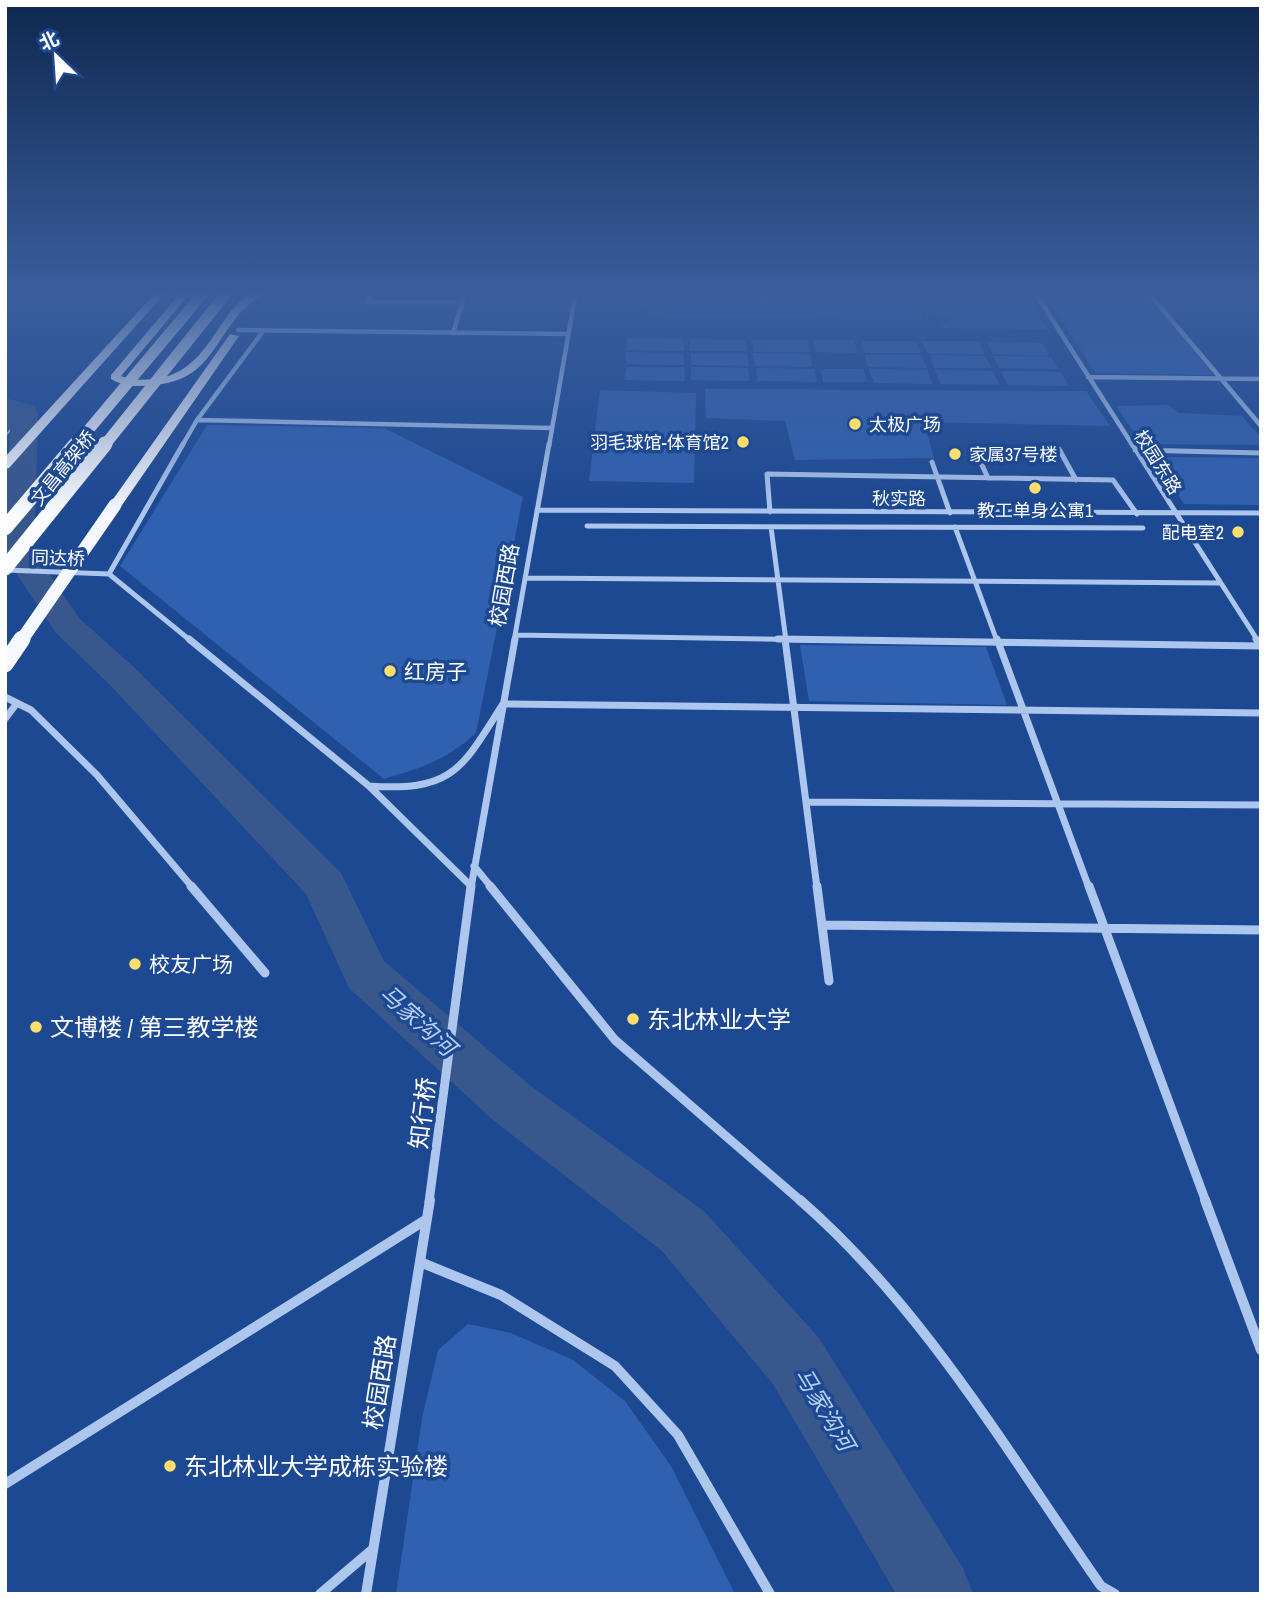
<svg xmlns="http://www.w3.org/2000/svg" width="1266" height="1599" viewBox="0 0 1266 1599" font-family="'Archivo Narrow','Noto Sans SC',sans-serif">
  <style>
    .green { fill: #3060b0 }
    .water { fill: #38578d; stroke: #a0c0f0; stroke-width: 2 }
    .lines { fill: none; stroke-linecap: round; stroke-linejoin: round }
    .river { fill: #38578d; fill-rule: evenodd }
    .minor-far4 { stroke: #adc6ee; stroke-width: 4.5 }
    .minor-far3 { stroke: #adc6ee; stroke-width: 5 }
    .minor-far2 { stroke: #adc6ee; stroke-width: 7 }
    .minor-far1 { stroke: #adc6ee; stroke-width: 9 }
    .minor { stroke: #adc6ee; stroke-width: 10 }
    .primary { fill: #f5f8ff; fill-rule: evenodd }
    .primary-bridge-far1 { stroke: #f5f8ff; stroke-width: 13 }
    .primary-bridge { stroke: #f5f8ff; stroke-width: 17 }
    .trunk-bridge-far1 { stroke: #fafcff; stroke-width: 11 }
    .trunk-bridge { stroke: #fafcff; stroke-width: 15 }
    .poi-dot { fill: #fede6c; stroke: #1d4892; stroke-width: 2.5 }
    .labels { text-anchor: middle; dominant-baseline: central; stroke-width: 7; stroke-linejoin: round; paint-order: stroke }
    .far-poi-label { font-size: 18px; fill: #fff; stroke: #1d4892; text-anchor: start }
    .far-street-label { font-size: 18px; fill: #fff; stroke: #1d4892 }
    .street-label { font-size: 21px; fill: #fff; stroke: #1d4892 }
    .poi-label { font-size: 21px; fill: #fff; stroke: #1d4892; text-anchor: start }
    .water-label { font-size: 23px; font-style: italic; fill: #b9d0f5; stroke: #1d4892 }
    .near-poi-label { font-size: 24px; fill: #fff; stroke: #1d4892; text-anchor: start }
    .near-street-label { font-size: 24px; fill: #fff; stroke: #1d4892 }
  </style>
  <rect width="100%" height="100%" fill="#1d4892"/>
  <path class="green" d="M619 291H1025L1047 329 939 328 954 318 921 312 923 320 659 317 647 315 648 308 634 302Z
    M1043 291H1144L1214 375 1095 373Z
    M627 338 683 339 684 351 627 350Z
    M690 339 745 340 747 351H690Z
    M752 340H807L810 352H753Z
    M813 340H854L858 353 816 352Z
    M861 341H916L921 353H864Z
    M922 341H979L985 354H928Z
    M986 342 1042 343 1050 355 993 354Z
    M626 352 683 353 684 365 626 364Z
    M691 353H747L749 366 691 365Z
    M753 353 810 354 812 367 755 366Z
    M865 355H921L927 368 868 367Z
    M930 355 985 356 992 368H934Z
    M993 356 1051 357 1059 369 999 368Z
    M627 367H684L685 381 624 380Z
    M691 367 748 368 750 381 691 380Z
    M756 368 814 369 817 382 757 381Z
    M821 369H863L867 382H823Z
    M869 369 927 370 933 384 874 383Z
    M935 370 993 371 1000 385 941 384Z
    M1001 371 1061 372 1069 386 1008 385Z
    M705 389 1086 391 1110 426 924 422 934 458 795 460 785 421 706 418Z
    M600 390 696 393 694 483 589 481Z
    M1168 405 1179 413 1242 416 1261 438V445L1142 444 1116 406Z
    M207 425 384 428 523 497 476 733C445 761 423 767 384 779L120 566Z
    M1153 457 1261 458V505L1184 504Z
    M800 645 986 647 1007 705 809 701Z
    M468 1324 511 1333 573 1360 625 1401 671 1466 735 1594H396L422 1418 438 1350Z"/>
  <path class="water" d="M5 401 30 409 5 436Z"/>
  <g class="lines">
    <path class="river" d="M5 398 35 406 38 412 34 552 80 619 135 668 341 873 384 961 531 1086 704 1211 819 1338 963 1568 973 1594H896L773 1384 662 1251 493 1120 349 988 306 894 109 684 56 633 5 557V502L11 416 5 415Z"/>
    <path class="minor-far4" d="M372 291 367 302H463
      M1034 291 1133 446
      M1147 291 1261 426
      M238 330 568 334
      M453 333 466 291
      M1088 377 1261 379
      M197 420 552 428
      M182 446 197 420 264 330
      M549 446 576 291"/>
    <path class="minor-far3" d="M1132 444 1258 641
      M1135 450 1261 453
      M932 462 950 513
      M988 478 975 450 1059 449 1076 480
      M537 510 1261 513
      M770 512 767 474 1113 480 1137 514
      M587 526 1143 528
      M771 527 786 641
      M955 527 997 641
      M5 570 109 574
      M109 574 191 641
      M109 574 183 444
      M525 578 1220 583
      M515 635 896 641
      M514 641 549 444"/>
    <path class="minor-far2" d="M189 639 369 786 471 886
      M778 639 1261 646
      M785 639 817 888
      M997 639 1089 888
      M1256 639 1261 646
      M5 697 31 710 97 775 193 888
      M5 719 17 703
      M369 786C454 792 462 768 503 704L1261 713
      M806 802 1261 805
      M474 866 492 888
      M471 888 515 639"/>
    <path class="minor-far1" d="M191 886 265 973
      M490 886 615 1040 802 1202
      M817 886 829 981
      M1089 886 1206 1202
      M822 925 1261 930
      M429 1202 471 886"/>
    <path class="minor" d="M800 1200C923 1307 1008 1453 1101 1586L1115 1594
      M1205 1200 1261 1350
      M420 1262 501 1295 615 1366 678 1435 770 1594
      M5 1484 427 1219
      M320 1594 373 1549
      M366 1594 430 1200"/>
    <path class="primary" d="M157 291H167L9 468 5 469V457Z
      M182 291H192L121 376C131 381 143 380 154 379 217 373 219 291 266 291 258 299 248 304 241 312 211 347 207 380 154 385 139 387 124 387 111 379V375Z
      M230 334 239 336 120 508H110L109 505Z"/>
    <path class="primary-bridge-far1" d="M21 641 115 505"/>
    <path class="primary-bridge" d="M5 664 22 639"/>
    <path class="trunk-bridge-far1" d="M75 446 205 291
      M104 446 228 291"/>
    <path class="trunk-bridge" d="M5 528 76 444
      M5 568 105 444"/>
  </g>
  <linearGradient id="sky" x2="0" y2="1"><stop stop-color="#102850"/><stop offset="0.57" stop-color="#3a5e9d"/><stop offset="1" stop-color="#3a5e9d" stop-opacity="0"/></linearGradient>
  <rect width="1266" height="515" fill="url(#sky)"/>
  <g class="poi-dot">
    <circle cx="855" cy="424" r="7"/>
    <circle cx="743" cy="442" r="7"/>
    <circle cx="955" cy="454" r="7"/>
    <circle cx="1035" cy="488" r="7"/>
    <circle cx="1238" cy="532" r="7"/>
    <circle cx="390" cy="671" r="7"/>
    <circle cx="135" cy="964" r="7"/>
    <circle cx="633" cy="1019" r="7"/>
    <circle cx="36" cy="1027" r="7"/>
    <circle cx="170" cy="1466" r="7"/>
  </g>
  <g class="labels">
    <g class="far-poi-label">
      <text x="869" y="424">太极广场</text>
      <text x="729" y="442" text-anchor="end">羽毛球馆-体育馆2</text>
      <text x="969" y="454">家属37号楼</text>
      <text x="1035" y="510" text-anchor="middle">教工单身公寓1</text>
      <text x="1224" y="532" text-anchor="end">配电室2</text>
    </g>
    <g class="far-street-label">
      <text transform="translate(1158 462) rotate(58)">校园东路</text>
      <text transform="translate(63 468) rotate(-51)">文昌高架桥</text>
      <text x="899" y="498">秋实路</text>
      <text transform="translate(58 558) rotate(2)">同达桥</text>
    </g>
    <g class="street-label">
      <text transform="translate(504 585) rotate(-80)">校园西路</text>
    </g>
    <g class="poi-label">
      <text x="404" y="671">红房子</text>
      <text x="149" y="964">校友广场</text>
    </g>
    <g class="water-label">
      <text transform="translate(418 1020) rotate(42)">马家沟河</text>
      <text transform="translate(825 1409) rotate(59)">马家沟河</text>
    </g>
    <g class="near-poi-label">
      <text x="647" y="1019">东北林业大学</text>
      <text x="50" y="1027">文博楼 / 第三教学楼</text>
      <text x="184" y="1466">东北林业大学成栋实验楼</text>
    </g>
    <g class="near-street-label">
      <text transform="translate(422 1113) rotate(-83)">知行桥</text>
      <text transform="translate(379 1382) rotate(-81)">校园西路</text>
    </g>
  </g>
  <rect width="1266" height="1599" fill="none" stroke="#ffffff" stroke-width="14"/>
  <g transform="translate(56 56) rotate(335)" stroke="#1d4892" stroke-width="5" paint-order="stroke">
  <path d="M0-5L12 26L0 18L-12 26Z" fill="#ffffff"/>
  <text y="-10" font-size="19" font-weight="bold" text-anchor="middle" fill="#ffffff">北</text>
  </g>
</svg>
